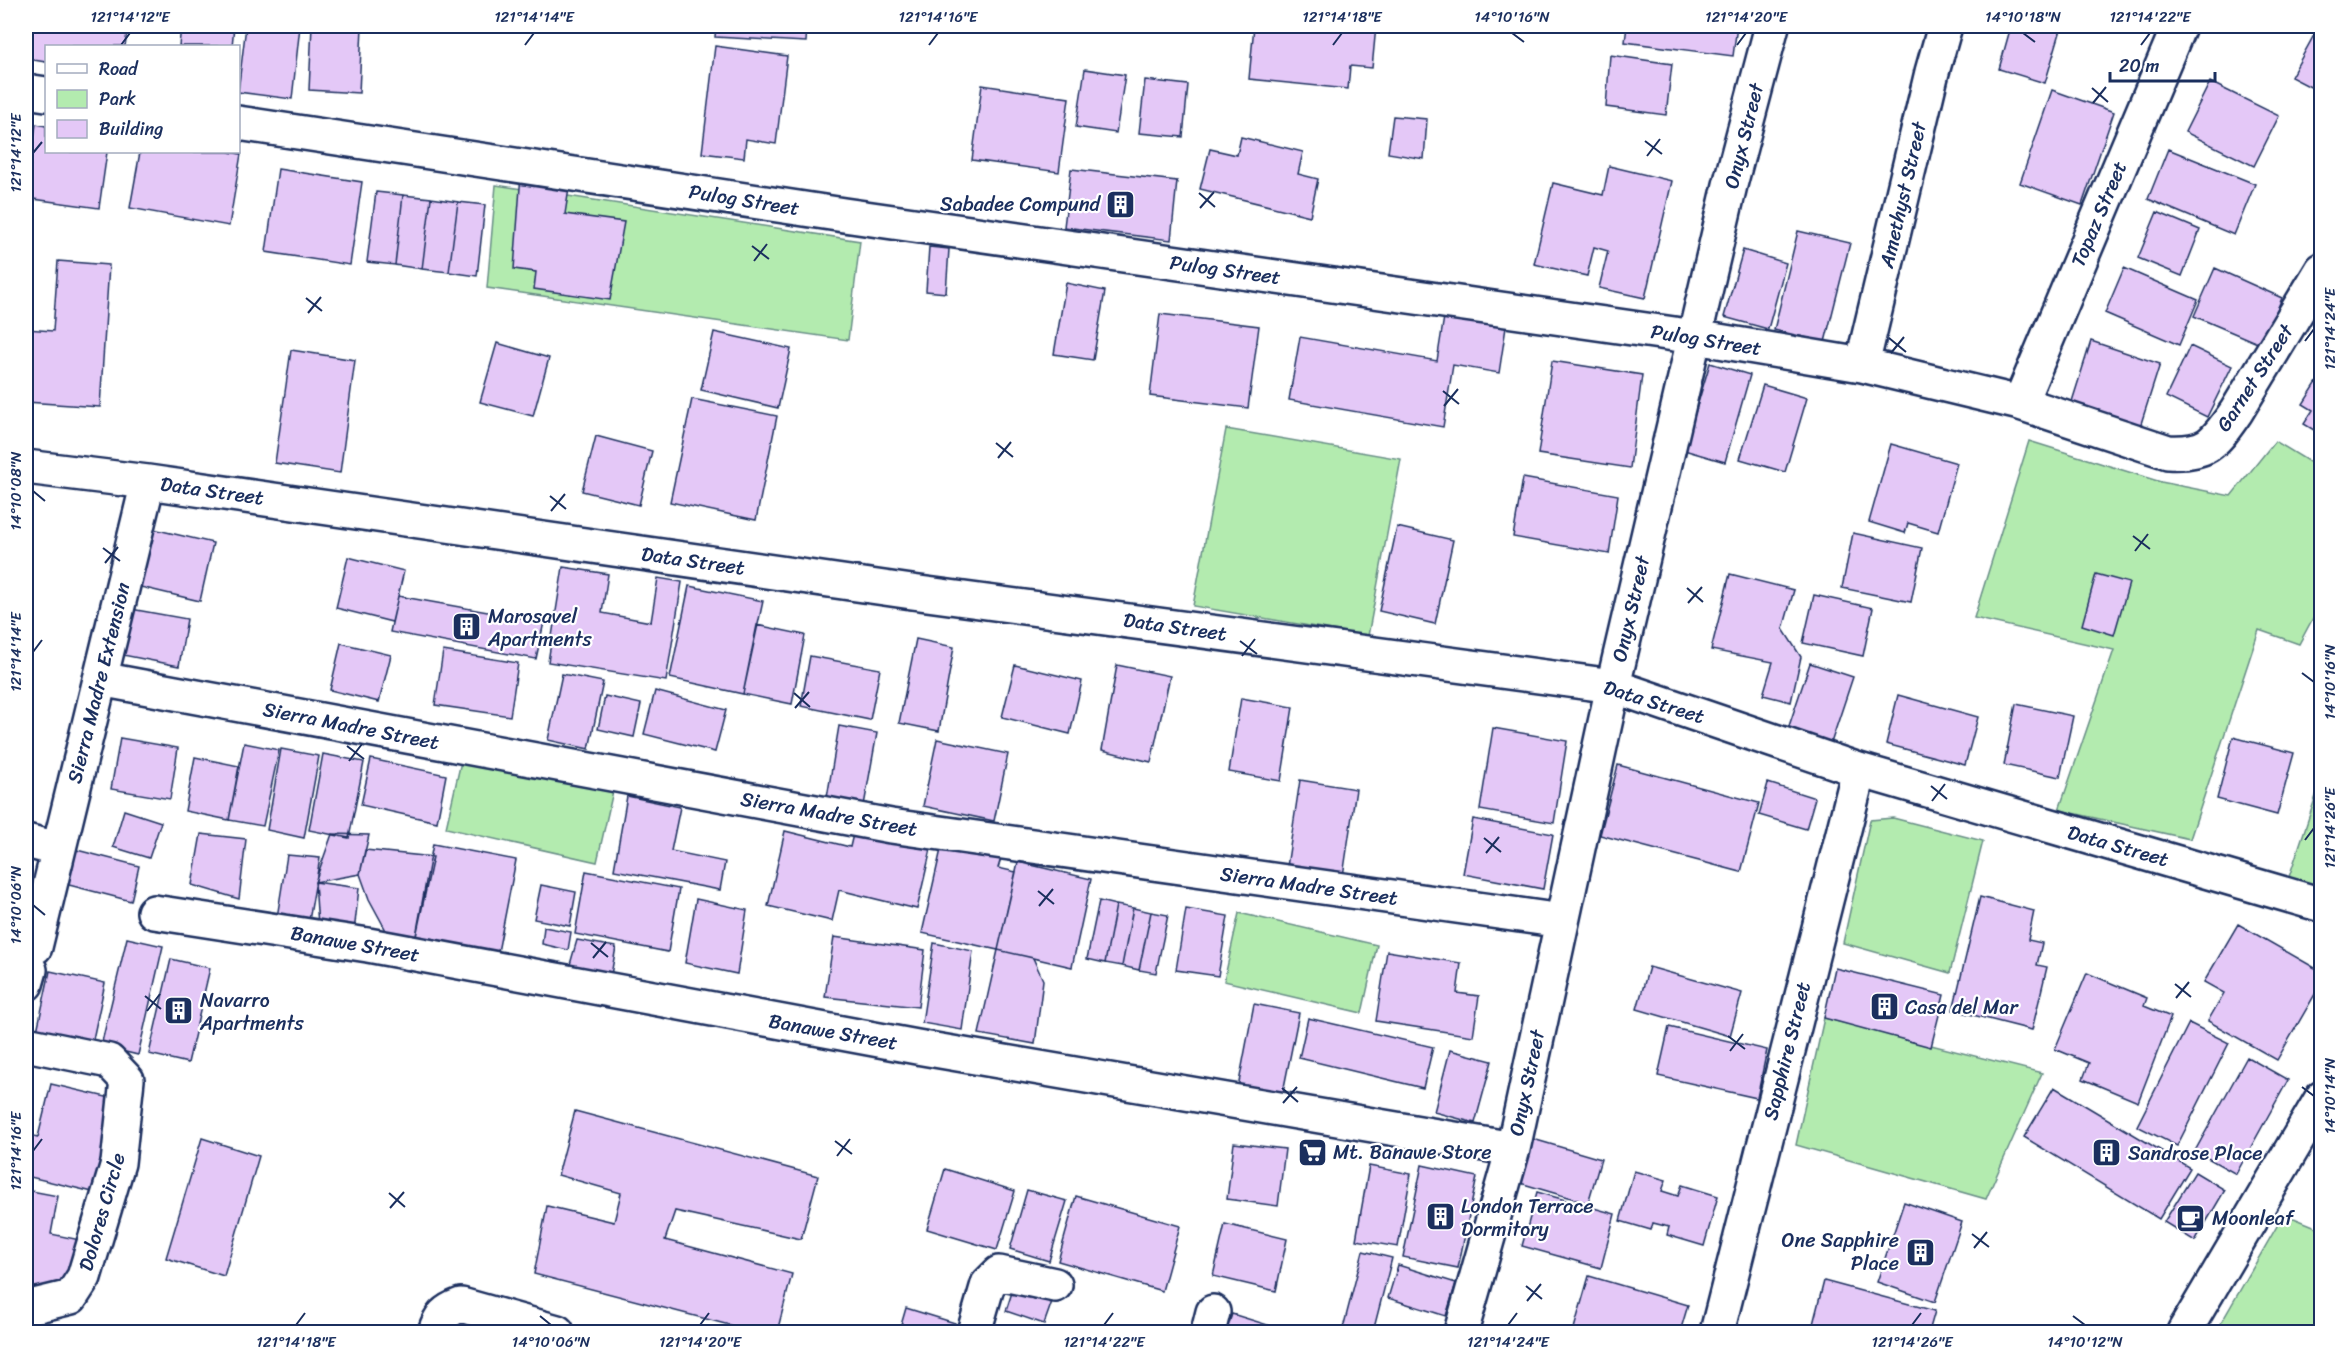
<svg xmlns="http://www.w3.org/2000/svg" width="2347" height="1358" viewBox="0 0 2347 1358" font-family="Sriracha,sans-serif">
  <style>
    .green { fill: #b3ebaf; stroke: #678d86; stroke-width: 1.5 }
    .building { fill: #e4c8f7; stroke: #1b2f5e; stroke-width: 1.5 }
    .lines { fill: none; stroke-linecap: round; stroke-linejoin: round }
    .minor-casing { stroke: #1b2f5e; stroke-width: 38 }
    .minor { stroke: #fff; stroke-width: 33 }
    .ticks { fill: none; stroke: #1b2f5e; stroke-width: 2 }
    .labels { text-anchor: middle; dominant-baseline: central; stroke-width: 4.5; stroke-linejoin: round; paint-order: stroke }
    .street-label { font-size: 20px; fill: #1b2f5e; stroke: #fff }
    .poi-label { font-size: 20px; fill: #1b2f5e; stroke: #fff; text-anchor: start }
    .neatline { fill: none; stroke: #1b2f5e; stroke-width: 2 }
    .ticks-label { font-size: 15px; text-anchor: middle; fill: #1b2f5e }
  </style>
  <rect width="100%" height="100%" fill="#fff"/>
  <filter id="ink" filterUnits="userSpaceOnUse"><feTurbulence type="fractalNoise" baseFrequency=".0167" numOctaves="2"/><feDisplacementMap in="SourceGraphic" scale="12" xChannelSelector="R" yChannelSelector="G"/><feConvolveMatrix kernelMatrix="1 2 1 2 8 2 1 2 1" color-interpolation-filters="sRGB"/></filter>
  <g filter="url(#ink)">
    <path class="green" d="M496 185 860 241 848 340 487 288Z
      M1226 429 1401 459 1368 636 1193 606Z
      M2029 441 2161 482 2231 496 2275 441 2321 469V603L2299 644 2259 630 2190 839 2059 810 2114 650 1974 618Z
      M462 757 613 791 597 862 446 828Z
      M2321 781V890L2288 880Z
      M1893 818 1983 841 1950 973 1843 943 1870 820Z
      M1239 913 1377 945 1362 1013 1224 981Z
      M1824 1018 2042 1073 1986 1199 1796 1145Z
      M2284 1214 2321 1229V1332H2216Z"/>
    <path class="building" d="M32 26H128L125 46H46V62L27 59Z
      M181 26H234L232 46H179Z
      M246 26H300L292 99 238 92Z
      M312 26H362L359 93 309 90Z
      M716 26H807L806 42 715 37Z
      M1254 26H1376L1372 68 1350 66 1348 89 1249 79Z
      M1627 26H1737L1733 56 1625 42Z
      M2011 26H2062L2045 83 1999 69Z
      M2319 26H2322V93L2291 77Z
      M715 46 787 56 776 144 746 139 744 158 702 153Z
      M1610 55 1672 64 1666 115 1606 107Z
      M1085 69 1125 75 1116 133 1076 127Z
      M1145 80 1188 85 1183 137 1139 133Z
      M2210 82 2279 116 2254 166 2185 132Z
      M982 85 1069 98 1059 172 972 160Z
      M2052 90 2114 112 2082 205 2020 183Z
      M1393 116 1427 119 1424 159 1388 153Z
      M36 124 46 126V152H107L99 208 26 198Z
      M1241 137 1303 152 1298 174 1318 179 1310 216 1200 189 1210 149 1237 155Z
      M2168 149 2255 184 2234 235 2148 199Z
      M140 152H228L241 154 229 226 130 208Z
      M1609 166 1672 181 1645 298 1599 288 1608 251 1594 247 1587 276 1534 264 1553 183 1603 195Z
      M278 169 362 182 350 265 266 252Z
      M1071 169 1177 181 1171 240 1064 227Z
      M521 174 570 182 565 214 624 222 610 300 534 289 536 272 514 269Z
      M376 192 403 195 395 265 367 262Z
      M403 195 431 198 422 269 395 265Z
      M431 198 458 202 449 272 422 269Z
      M458 202 485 205 477 276 449 272Z
      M2157 212 2200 230 2182 276 2138 258Z
      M1798 231 1850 243 1825 342 1774 330Z
      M929 247 949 249 946 293 926 291Z
      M1743 250 1786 263 1768 329 1724 317Z
      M58 261 109 265 100 407 26 402V329L53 331Z
      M2124 268 2198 300 2179 345 2105 313Z
      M2215 268 2282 298 2262 345 2194 316Z
      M1066 283 1105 291 1093 360 1054 354Z
      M1160 314 1259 326 1248 408 1150 396Z
      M1444 317 1506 327 1499 373 1453 365 1443 427 1289 400 1300 337 1437 361Z
      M714 332 791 349 778 408 701 390Z
      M2091 341 2160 364 2138 433 2069 411Z
      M497 343 549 358 533 416 480 402Z
      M2190 346 2232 366 2207 417 2166 397Z
      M291 350 355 360 340 473 275 463Z
      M1552 361 1642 375 1630 468 1538 454Z
      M1710 363 1750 375 1725 462 1684 450Z
      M2317 382 2322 385V435L2304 424 2313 410 2303 404Z
      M1763 385 1807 398 1785 472 1740 459Z
      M692 399 777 416 756 520 670 502Z
      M596 436 652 451 639 505 582 491Z
      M1891 444 1957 463 1938 532 1908 523 1905 533 1869 522Z
      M1523 478 1618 495 1609 554 1513 537Z
      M145 527 213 543 200 601 132 585Z
      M1397 527 1453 540 1435 624 1379 611Z
      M1853 533 1922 548 1911 602 1842 588Z
      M348 557 404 571 392 622 336 608Z
      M563 567 608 574 602 613 651 622 658 578 682 582 666 681 548 662Z
      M1730 574 1794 590 1783 629 1801 657 1791 702 1763 695 1773 662 1711 650Z
      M2096 574 2129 583 2114 635 2082 625Z
      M689 586 763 601 743 694 670 678Z
      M1814 595 1873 608 1863 656 1803 643Z
      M398 596 544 622 536 659 390 632Z
      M131 609 187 619 179 666 123 655Z
      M757 625 805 635 792 704 743 694Z
      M916 639 954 647 939 731 899 723Z
      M341 643 391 655 379 702 330 690Z
      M443 651 518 663 510 716 435 705Z
      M810 656 880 669 870 720 801 706Z
      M1810 663 1853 677 1830 746 1787 732Z
      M1015 665 1082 681 1070 734 1002 717Z
      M1117 665 1170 676 1151 762 1102 750Z
      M562 674 603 682 589 749 548 740Z
      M655 691 726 710 715 752 644 734Z
      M1898 695 1978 717 1965 765 1886 744Z
      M605 696 641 704 634 737 598 729Z
      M1241 698 1293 707 1281 781 1229 772Z
      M2016 704 2073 716 2060 777 2004 765Z
      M839 726 877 733 863 811 826 804Z
      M1493 728 1567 741 1554 823 1480 810Z
      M2233 737 2294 753 2277 815 2217 799Z
      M120 738 178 748 170 799 111 789Z
      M937 739 1008 754 994 821 923 806Z
      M244 743 279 750 263 826 229 820Z
      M281 749 319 756 304 838 267 830Z
      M323 754 364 762 349 838 309 830Z
      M195 757 239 766 229 820 185 811Z
      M371 759 446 775 437 822 361 805Z
      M1618 765 1759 803 1741 872 1600 835Z
      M1300 780 1356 789 1343 876 1287 867Z
      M1768 783 1815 798 1806 829 1759 815Z
      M627 796 680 807 671 851 725 862 720 890 614 870Z
      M124 810 161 822 149 858 113 847Z
      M1473 819 1553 834 1543 889 1463 874Z
      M854 830 931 849 917 909 839 890 832 921 768 906 785 831 850 847Z
      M201 834 246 839 239 899 192 885Z
      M332 834 369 835 360 874 315 882Z
      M433 844 516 860 497 957 415 941Z
      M942 845 1001 858 998 868 1016 872 998 950 922 933Z
      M73 849 139 866 131 901 65 884Z
      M365 850 433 857 414 946 394 945 369 899 360 874Z
      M287 855 320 858 307 932 276 924Z
      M1018 862 1091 879 1072 967 998 950Z
      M586 871 679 889 668 952 575 934Z
      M315 882 359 888 354 932 318 925Z
      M541 885 576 892 570 926 534 919Z
      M1980 897 2034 911 2028 940 2042 943 2037 965 2047 967 2032 1030 1953 1010Z
      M696 899 747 910 737 974 685 963Z
      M1099 901 1116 905 1105 963 1087 959Z
      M1116 905 1133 908 1122 966 1105 963Z
      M1133 908 1151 912 1139 970 1122 966Z
      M1186 909 1228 916 1218 976 1176 970Z
      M1151 912 1168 915 1156 973 1139 970Z
      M2238 924 2322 972V982L2277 1060 2208 1021 2224 993 2204 982Z
      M544 927 571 932 568 950 542 944Z
      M834 937 925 950 918 1007 825 997Z
      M127 938 163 946 138 1055 101 1046Z
      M577 940 616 947 611 975 569 968Z
      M934 943 973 951 962 1030 922 1023Z
      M998 950 1033 958 1043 980 1035 1044 979 1034Z
      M1387 951 1461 963 1457 993 1479 996 1473 1036 1376 1021Z
      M171 959 210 968 188 1063 149 1054Z
      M1649 967 1742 993 1730 1036 1637 1009Z
      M1835 968 1944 995 1931 1047 1824 1018Z
      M50 971 105 983 92 1044 37 1031Z
      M2087 973 2147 998 2144 1006 2171 1017 2138 1102 2083 1079 2089 1063 2055 1049Z
      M1254 1004 1299 1013 1280 1107 1236 1098Z
      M1308 1018 1433 1047 1423 1088 1299 1058Z
      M2189 1023 2229 1043 2177 1146 2137 1126Z
      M1669 1027 1767 1050 1757 1098 1658 1076Z
      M1450 1050 1492 1061 1475 1123 1434 1112Z
      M2247 1057 2288 1080 2236 1174 2195 1151Z
      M51 1084 119 1100 97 1193 26 1176V1134L38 1137Z
      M2054 1087 2190 1168 2159 1219 2024 1137Z
      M575 1111 818 1176 801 1239 675 1211 665 1240 792 1274 777 1332H756L534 1274 547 1206 614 1222 621 1193 558 1175Z
      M202 1138 259 1156 224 1276 166 1258Z
      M1533 1139 1601 1159 1588 1203 1520 1183Z
      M1234 1143 1285 1149 1278 1206 1227 1199Z
      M1422 1165 1477 1177 1458 1268 1403 1257Z
      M1369 1166 1411 1174 1398 1247 1356 1240Z
      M945 1169 1015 1191 997 1250 927 1229Z
      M1634 1171 1666 1180 1662 1191 1678 1196 1682 1185 1718 1196 1704 1246 1667 1235 1669 1227 1653 1223 1651 1230 1620 1221Z
      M2195 1172 2225 1190 2195 1241 2164 1222Z
      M26 1190 58 1196 51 1234 80 1240 70 1294 26 1285Z
      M1027 1190 1067 1201 1049 1261 1010 1249Z
      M1537 1192 1615 1214 1601 1268 1522 1246Z
      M1076 1196 1180 1226 1162 1291 1058 1261Z
      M1904 1202 1962 1222 1935 1302 1877 1282Z
      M1225 1224 1287 1239 1276 1291 1213 1276Z
      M1363 1251 1392 1258 1373 1332H1342Z
      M1398 1265 1456 1283 1446 1316 1388 1298Z
      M1589 1276 1688 1305 1680 1332H1573Z
      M1824 1281 1935 1311 1929 1332H1811Z
      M1015 1283 1054 1296 1044 1324 1006 1311Z
      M906 1308 955 1323 952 1332H899Z
      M1232 1314 1290 1332H1226Z
      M156 1326 181 1332H154Z"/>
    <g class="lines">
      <defs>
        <path id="minor" d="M26 91 46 94
          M238 123 844 215 1695 337 1862 365 2020 403 2168 452C2208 454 2214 443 2236 412L2322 270
          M1862 365 1932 72 1945 26
          M2020 403 2179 26
          M26 467 148 482 912 592 1613 686 1859 770 2322 905
          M100 679 891 826 1562 921
          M26 841 58 849
          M154 912 368 945 917 1047 1513 1149
          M35 947 148 482
          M26 984 30 970
          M26 1044 109 1061 127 1080 118 1163 84 1277 71 1297 26 1308
          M435 1332C440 1316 445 1311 461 1305L557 1332
          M974 1332 988 1284 999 1273 1055 1285
          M1208 1332 1213 1312
          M1461 1332 1513 1149 1613 686 1730 185 1772 26
          M1717 1332 1859 770
          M2184 1332 2322 1098"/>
      </defs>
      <use href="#minor" class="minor-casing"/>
      <use href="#minor" class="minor"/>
    </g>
  </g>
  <path class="ticks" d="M1512 33 1524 42M2023 33 2035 42M121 45 130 33M525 45 534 33M929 45 938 33M1333 45 1342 33M1737 45 1746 33M2141 45 2150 33M2092 88 2108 102M2093 103 2106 87M1645 141 1662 154M33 153 42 142M1647 156 1660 139M1199 193 1215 207M1200 208 1214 192M752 246 769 259M754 261 767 244M306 298 322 311M308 313 321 297M1889 338 1906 352M2305 341 2314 329M1891 353 1904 337M1443 391 1459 404M1444 406 1458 389M996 443 1013 457M998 458 1011 442M33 491 45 501M550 496 566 509M551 511 565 494M2133 536 2150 549M103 548 120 561M2135 551 2148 534M105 563 118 547M1687 588 1703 602M1688 603 1702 587M1240 641 1257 654M33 652 42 640M1242 656 1255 639M2302 673 2314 682M794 693 810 707M795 708 809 692M347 746 364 759M349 761 362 744M1931 786 1947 799M1932 801 1945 784M1484 838 1501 852M2305 840 2314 828M1486 853 1499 837M1038 891 1054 904M33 905 45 915M1039 906 1053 889M591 943 608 957M593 958 606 942M2175 984 2191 997M145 996 161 1009M2176 998 2189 982M147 1011 160 994M1728 1036 1745 1049M1730 1051 1743 1034M2302 1087 2314 1096M1282 1088 1298 1102M1283 1103 1297 1087M835 1141 852 1154M33 1151 42 1139M837 1156 850 1139M389 1193 405 1207M390 1208 404 1192M1972 1234 1989 1247M1974 1248 1987 1232M1526 1286 1542 1299M1527 1301 1541 1284M540 1316 551 1325M2073 1316 2085 1325M296 1325 305 1313M700 1325 709 1313M1104 1325 1113 1313M1508 1325 1517 1313M1912 1325 1921 1313"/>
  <defs>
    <symbol id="building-square" viewBox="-11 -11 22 22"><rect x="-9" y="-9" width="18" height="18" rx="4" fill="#1b2f5e" stroke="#fff"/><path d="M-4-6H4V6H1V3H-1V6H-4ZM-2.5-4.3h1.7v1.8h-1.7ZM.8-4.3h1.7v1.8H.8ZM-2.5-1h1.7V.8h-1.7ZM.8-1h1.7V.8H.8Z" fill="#fff"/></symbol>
    <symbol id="supermarket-square" viewBox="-11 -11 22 22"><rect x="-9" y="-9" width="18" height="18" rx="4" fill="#1b2f5e" stroke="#fff"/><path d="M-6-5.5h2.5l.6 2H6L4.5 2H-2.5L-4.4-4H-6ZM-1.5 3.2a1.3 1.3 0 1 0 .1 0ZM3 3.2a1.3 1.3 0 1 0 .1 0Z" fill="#fff"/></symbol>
    <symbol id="cafe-square" viewBox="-11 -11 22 22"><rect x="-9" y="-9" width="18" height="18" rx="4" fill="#1b2f5e" stroke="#fff"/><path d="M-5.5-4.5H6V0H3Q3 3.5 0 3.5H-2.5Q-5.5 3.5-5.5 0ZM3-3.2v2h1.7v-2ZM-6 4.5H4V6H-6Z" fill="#fff"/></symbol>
  </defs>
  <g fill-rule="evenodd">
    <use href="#building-square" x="1104" y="188" width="33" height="33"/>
    <use href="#building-square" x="450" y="610" width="33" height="33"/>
    <use href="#building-square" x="1868" y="990" width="33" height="33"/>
    <use href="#building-square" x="162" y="994" width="33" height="33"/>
    <use href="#supermarket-square" x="1296" y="1136" width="33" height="33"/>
    <use href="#building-square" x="2090" y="1136" width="33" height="33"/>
    <use href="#building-square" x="1424" y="1200" width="33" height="33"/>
    <use href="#cafe-square" x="2174" y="1202" width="33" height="33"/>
    <use href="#building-square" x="1904" y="1236" width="33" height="33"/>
  </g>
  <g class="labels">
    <g class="street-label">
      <text transform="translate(1744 136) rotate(-76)">Onyx Street</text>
      <text transform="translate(1903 195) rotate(-77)">Amethyst Street</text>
      <text transform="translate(744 200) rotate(9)">Pulog Street</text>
      <text transform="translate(2099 214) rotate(-67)">Topaz Street</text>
      <text transform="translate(1225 270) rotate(8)">Pulog Street</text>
      <text transform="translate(1706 340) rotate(9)">Pulog Street</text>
      <text transform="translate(2255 378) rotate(-57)">Garnet Street</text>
      <text transform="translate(212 491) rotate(8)">Data Street</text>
      <text transform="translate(693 561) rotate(8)">Data Street</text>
      <text transform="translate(1631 609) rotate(-77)">Onyx Street</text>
      <text transform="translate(1175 627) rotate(8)">Data Street</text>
      <text transform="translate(99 683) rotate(-76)">Sierra Madre Extension</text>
      <text transform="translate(1654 702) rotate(17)">Data Street</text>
      <text transform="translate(351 726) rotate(11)">Sierra Madre Street</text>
      <text transform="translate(829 814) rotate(10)">Sierra Madre Street</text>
      <text transform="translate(2118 846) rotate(16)">Data Street</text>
      <text transform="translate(1309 886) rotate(8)">Sierra Madre Street</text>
      <text transform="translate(355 944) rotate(10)">Banawe Street</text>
      <text transform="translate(833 1032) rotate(10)">Banawe Street</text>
      <text transform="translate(1787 1051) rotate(-76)">Sapphire Street</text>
      <text transform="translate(1527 1083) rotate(-78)">Onyx Street</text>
      <text transform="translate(102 1212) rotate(-74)">Dolores Circle</text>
    </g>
    <g class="poi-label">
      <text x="1100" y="204" text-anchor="end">Sabadee Compund</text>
      <text x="488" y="616">Marosavel<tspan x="488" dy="23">Apartments</tspan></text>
      <text x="200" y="1000">Navarro<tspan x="200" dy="23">Apartments</tspan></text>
      <text x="1905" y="1007">Casa del Mar</text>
      <text x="1333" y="1152">Mt. Banawe Store</text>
      <text x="2128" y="1153">Sandrose Place</text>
      <text x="1461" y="1206">London Terrace<tspan x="1461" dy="23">Dormitory</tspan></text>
      <text x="2212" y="1218">Moonleaf</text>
      <text x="1899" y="1240" text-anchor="end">One Sapphire<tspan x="1899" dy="23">Place</tspan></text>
    </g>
  </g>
  <rect width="2347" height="1358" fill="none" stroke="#fff" stroke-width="66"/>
  <rect x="45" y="45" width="195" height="108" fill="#ffffff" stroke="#a4acbf" stroke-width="1.5"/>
  <rect x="57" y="64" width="30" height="9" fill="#ffffff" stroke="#a4acbf" stroke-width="1.5"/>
  <text x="99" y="75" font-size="18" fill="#1b2f5e">Road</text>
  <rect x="57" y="90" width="30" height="18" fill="#b3ebaf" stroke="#a4acbf" stroke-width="1.5"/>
  <text x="99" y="105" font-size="18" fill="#1b2f5e">Park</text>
  <rect x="57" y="120" width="30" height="18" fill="#e4c8f7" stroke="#a4acbf" stroke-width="1.5"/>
  <text x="99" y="135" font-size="18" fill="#1b2f5e">Building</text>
  <path d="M2110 72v9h105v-9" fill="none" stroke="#1b2f5e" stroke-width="3"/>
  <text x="2119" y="72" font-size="18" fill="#1b2f5e" stroke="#ffffff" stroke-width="4.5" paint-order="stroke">20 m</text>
  <rect x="33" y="33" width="2281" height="1292" class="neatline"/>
  <g class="ticks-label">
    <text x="130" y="22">121°14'12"E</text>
    <text x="534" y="22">121°14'14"E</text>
    <text x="938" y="22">121°14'16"E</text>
    <text x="1342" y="22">121°14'18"E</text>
    <text x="1512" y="22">14°10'16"N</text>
    <text x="1746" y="22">121°14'20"E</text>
    <text x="2023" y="22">14°10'18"N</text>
    <text x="2150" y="22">121°14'22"E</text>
    <text transform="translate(16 153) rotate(-90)" y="5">121°14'12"E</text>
    <text transform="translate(2330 329) rotate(-90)" y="5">121°14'24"E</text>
    <text transform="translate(16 491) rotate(-90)" y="5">14°10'08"N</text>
    <text transform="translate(16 652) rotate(-90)" y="5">121°14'14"E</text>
    <text transform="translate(2330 682) rotate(-90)" y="5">14°10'16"N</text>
    <text transform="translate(2330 828) rotate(-90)" y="5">121°14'26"E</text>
    <text transform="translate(16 905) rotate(-90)" y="5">14°10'06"N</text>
    <text transform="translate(2330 1096) rotate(-90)" y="5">14°10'14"N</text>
    <text transform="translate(16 1151) rotate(-90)" y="5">121°14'16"E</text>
    <text x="296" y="1347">121°14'18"E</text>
    <text x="551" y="1347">14°10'06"N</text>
    <text x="700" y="1347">121°14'20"E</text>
    <text x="1104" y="1347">121°14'22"E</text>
    <text x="1508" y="1347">121°14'24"E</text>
    <text x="1912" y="1347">121°14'26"E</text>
    <text x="2085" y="1347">14°10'12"N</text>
  </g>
</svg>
